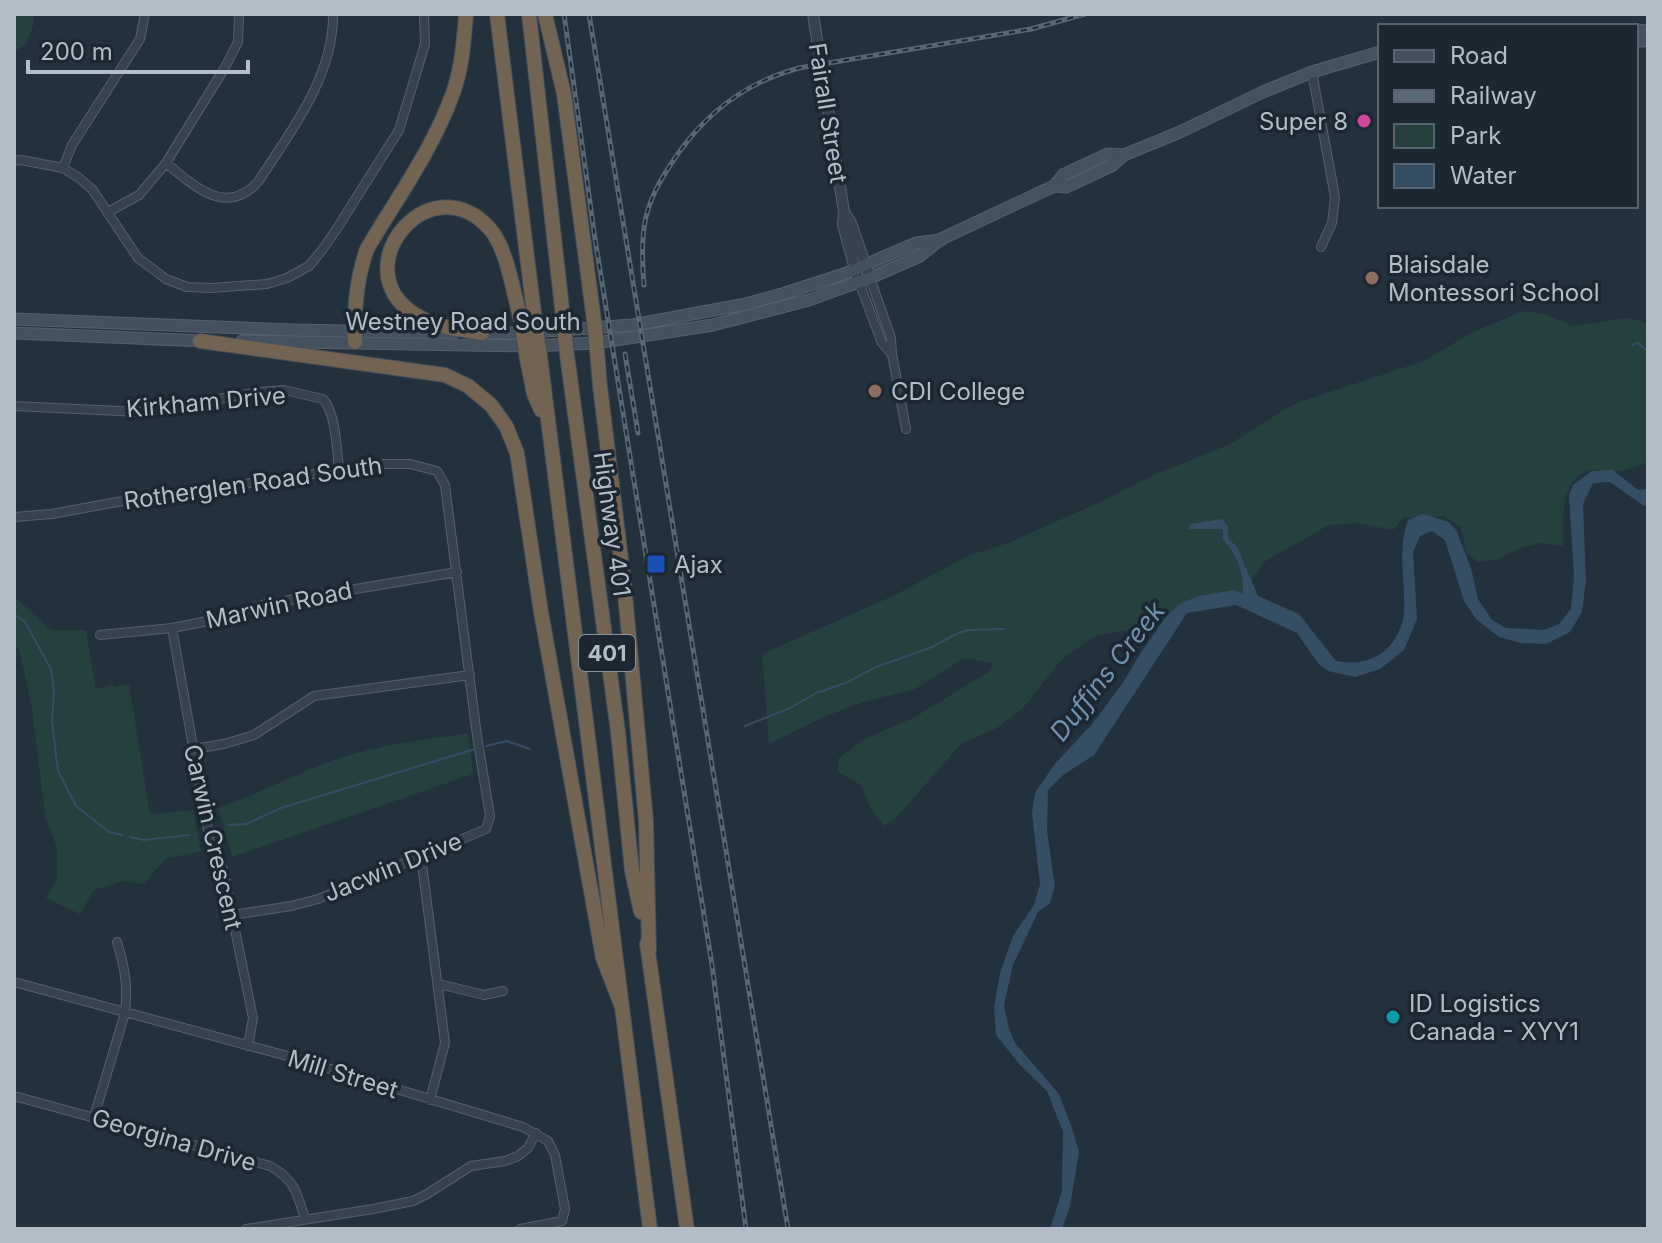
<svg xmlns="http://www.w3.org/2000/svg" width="1662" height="1243" viewBox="0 0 1662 1243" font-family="Inter,sans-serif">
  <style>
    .green { fill: #263f3f }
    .water { fill: #364e64 }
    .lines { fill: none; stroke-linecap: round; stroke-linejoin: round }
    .stream { stroke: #364e64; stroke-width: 2 }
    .minor-casing { stroke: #55606b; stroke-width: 10 }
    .tertiary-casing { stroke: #55606b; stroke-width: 12 }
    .secondary-casing { stroke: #55606b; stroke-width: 13 }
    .motorway-casing { stroke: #424d58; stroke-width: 16 }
    .minor { stroke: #36424d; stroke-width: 8 }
    .tertiary { stroke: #36424d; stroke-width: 10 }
    .secondary { stroke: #445260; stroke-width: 11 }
    .motorway { stroke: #736353; stroke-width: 14 }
    .rail-casing { stroke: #586774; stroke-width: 5 }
    .rail { stroke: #1c2732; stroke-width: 2; stroke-dasharray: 6; stroke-linecap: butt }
    .motorway-bridge-casing { stroke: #424d58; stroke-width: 16; stroke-linecap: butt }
    .motorway-bridge { stroke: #736353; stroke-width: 14 }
    .hotel-dot { fill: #d1479c; stroke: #1c2732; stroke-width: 3 }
    .education-dot { fill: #8d6e63; stroke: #1c2732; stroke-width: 3 }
    .transit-dot { fill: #1a4fb4; stroke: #1c2732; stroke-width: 3 }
    .culture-dot { fill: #0f9aa8; stroke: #1c2732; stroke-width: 3 }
    .labels { text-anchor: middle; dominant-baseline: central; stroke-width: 7; stroke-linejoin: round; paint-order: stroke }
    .shield { fill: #1c2732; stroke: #85909b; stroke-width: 2 }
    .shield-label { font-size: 22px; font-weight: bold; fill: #b2bdc8 }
    .street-label { font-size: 24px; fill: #b2bdc8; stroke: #1c2732 }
    .poi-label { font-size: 24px; fill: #b2bdc8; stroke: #1c2732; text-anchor: start }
    .water-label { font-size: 26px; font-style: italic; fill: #7191ac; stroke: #1c2732 }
  </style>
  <rect width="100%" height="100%" fill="#23313d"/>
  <path class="green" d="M14 14H34V23L26 44 14 52Z
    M1523 311 1544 314 1573 326 1627 318 1648 323V463C1636 466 1623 472 1611 472 1605 473 1598 469 1592 470 1559 476 1563 521 1563 546L1541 543 1523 547 1498 559 1478 562 1466 553 1461 527 1444 516 1422 519 1403 517 1393 530 1356 523 1329 525 1264 562 1242 596 1178 605 1162 624 1096 636 1063 658 1024 707 997 728 961 744 896 818 884 826 870 808 861 785 838 772V759L862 740 913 718 990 671 993 663 964 658 915 689 863 702 824 717 769 744 762 654 893 596 970 555 1008 543 1111 497 1149 477 1230 444 1294 404 1424 361 1471 333Z
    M14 596 51 630H86L96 689 113 684 114 687 129 684 150 814 193 810 201 851 165 859 144 884 123 881 94 890 80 914 46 898 57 880V847L45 816 32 709 19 649 14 644Z
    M468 733 473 774 232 857 218 808C265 792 308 766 357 753 393 743 431 739 468 733Z"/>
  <path class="water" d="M1613 470 1638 490 1648 489V505L1644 506 1610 482 1593 483 1583 504 1586 580 1582 612 1570 632 1546 644 1521 643 1499 637 1476 619 1464 601 1445 540 1432 531 1420 536 1413 552 1417 619 1404 650 1380 669 1355 677 1328 671 1318 663 1297 633 1236 605 1187 613 1094 755 1063 775 1048 790 1047 831 1055 886 1050 903 1038 912 1013 965 1004 1005 1009 1029 1015 1043 1059 1094 1072 1128 1079 1152 1070 1206 1062 1229H1050L1062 1191 1063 1132 1047 1091 1020 1065 996 1035 994 1007 1000 973 1013 936 1034 905 1040 884 1032 813 1035 793 1054 765 1093 723 1122 684 1144 648 1166 617 1178 605 1198 596 1235 590 1242 594C1246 575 1236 553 1223 540V529H1189L1190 524 1222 519 1228 526V538L1237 547 1258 596 1299 614 1336 661C1369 667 1394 653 1403 620 1405 612 1404 602 1404 595 1403 570 1399 543 1408 520L1423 514 1449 522 1456 530 1471 568 1478 599 1492 620 1506 628 1544 630 1559 624 1571 609 1574 575 1569 495 1573 485 1592 471Z"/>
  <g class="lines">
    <path class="stream" d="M1632 345 1638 343 1648 352
      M14 614 25 622 51 669 54 692 52 721 58 771 76 806 109 832 122 835
      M745 726 790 708 816 693 846 683 876 667 932 647 954 635 968 630 1004 629
      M486 746 507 741 530 749
      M229 825 246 824 281 808 475 749
      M130 837 144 840 189 835"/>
    <defs>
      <path id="minor" d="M1312 72 1335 197 1332 223 1321 247
        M14 161 21 160 63 168 79 178 92 189 138 258 166 279 187 287 211 288 267 284 287 278 309 266 322 250 336 230 399 130 425 44 424 14
        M166 163C194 186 226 217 258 182 290 132 334 77 333 14
        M63 168 72 145 140 39 145 14
        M108 212 139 195 166 163 224 69 238 42 239 14
        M870 278 891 338 892 354 906 429
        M859 282 882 343 891 353
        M14 406 140 412 260 392 284 390 323 399C336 413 337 451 339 471
        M14 517 52 514 117 502 384 464H410L437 471 445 485 477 736 490 816 486 829 318 899 291 906 233 915
        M172 628 210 842 222 866 253 1018 248 1046
        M100 635 172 628 208 621 266 604 457 572
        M193 749 224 744 254 735 314 696 470 675
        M421 856 445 1043 430 1100
        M14 982 280 1054 523 1127 548 1141 555 1155 565 1209 562 1221 520 1229
        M439 984 484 995 503 991
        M14 1096 270 1166C295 1180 297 1193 305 1219
        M94 1117 125 1013C128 986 125 968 117 942
        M246 1229 373 1209 413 1201 427 1194 471 1166 505 1161 518 1156 528 1148 536 1133"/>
      <path id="tertiary" d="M813 14 844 212 843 225 857 276
        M844 212 851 223 870 278"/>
      <path id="secondary" d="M1636 30 1648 31
        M1636 41H1648
        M1054 186 1066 187 1113 165 1124 155 1180 132 1263 92 1312 72 1380 52
        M14 319 292 330 454 333
        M14 333 205 341
        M475 333H515L633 325 746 304 782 294 844 274 916 243 941 240
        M242 341 530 346 596 343 713 325 809 300 870 278 920 256 941 239 1054 186 1063 175 1108 154 1124 155"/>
      <path id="motorway" d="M497 14 535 321
        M529 14 563 317
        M545 14 564 94 595 328 600 386 624 583 646 821 649 950
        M482 333C463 330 441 328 423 319 336 276 428 159 490 229 507 248 514 295 521 321
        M200 341 445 375 468 386 491 405 506 426 517 453 541 612 603 958 622 1007
        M355 342C354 311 356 279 367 249 397 198 433 149 453 93 462 68 464 40 466 14
        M567 355 618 732 632 871 641 912
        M540 356 650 1229
        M527 359 534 394 541 410
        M647 944 687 1229"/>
    </defs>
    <use href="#minor" class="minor-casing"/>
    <use href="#tertiary" class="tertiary-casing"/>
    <use href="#secondary" class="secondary-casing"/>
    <use href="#motorway" class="motorway-casing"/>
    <use href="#minor" class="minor"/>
    <use href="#tertiary" class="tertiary"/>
    <use href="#secondary" class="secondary"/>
    <use href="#motorway" class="motorway"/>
    <defs>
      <path id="rail" d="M564 14 595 239 712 965 746 1229
        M589 14 788 1229
        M644 285C642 262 641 239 646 217 651 196 661 179 673 161 704 114 744 83 799 68L1031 29 1085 14
        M625 354 638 433"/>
    </defs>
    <use href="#rail" class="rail-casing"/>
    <use href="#rail" class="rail"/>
    <defs>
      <path id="motorway-bridge" d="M563 317 567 355
        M521 321 527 359
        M535 321 540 356"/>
    </defs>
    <use href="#motorway-bridge" class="motorway-bridge-casing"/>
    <use href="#motorway-bridge" class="motorway-bridge"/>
  </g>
  <circle class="hotel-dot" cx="1364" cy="121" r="8"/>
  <g class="education-dot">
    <circle cx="1372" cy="278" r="8"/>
    <circle cx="875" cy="391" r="8"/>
  </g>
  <rect class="transit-dot" x="646" y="554" width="20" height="20" rx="4"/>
  <circle class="culture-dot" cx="1393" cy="1017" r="8"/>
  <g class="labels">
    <rect class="shield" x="579" y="635" width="56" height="36" rx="6"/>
    <g class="shield-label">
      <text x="607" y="653">401</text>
    </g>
    <g class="street-label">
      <text transform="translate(828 113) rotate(81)">Fairall Street</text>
      <text x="463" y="321">Westney Road South</text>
      <text transform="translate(206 402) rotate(-5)">Kirkham Drive</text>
      <text transform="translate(253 483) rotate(-8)">Rotherglen Road South</text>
      <text transform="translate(612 524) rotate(82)">Highway 401</text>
      <text transform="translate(279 605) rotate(-12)">Marwin Road</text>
      <text transform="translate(213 837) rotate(77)">Carwin Crescent</text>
      <text transform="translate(393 867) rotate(-22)">Jacwin Drive</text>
      <text transform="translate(343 1074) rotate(17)">Mill Street</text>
      <text transform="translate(174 1140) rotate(16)">Georgina Drive</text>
    </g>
    <g class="poi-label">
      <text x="1348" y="121" text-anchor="end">Super 8</text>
      <text x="1388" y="264">Blaisdale<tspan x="1388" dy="28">Montessori School</tspan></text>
      <text x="891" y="391">CDI College</text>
      <text x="674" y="564">Ajax</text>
      <text x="1409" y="1003">ID Logistics<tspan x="1409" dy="28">Canada - XYY1</tspan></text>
    </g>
    <g class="water-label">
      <text transform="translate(1107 671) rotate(-52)">Duffins Creek</text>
    </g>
  </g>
  <rect width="1662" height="1243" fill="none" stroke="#b2bdc8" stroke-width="32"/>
  <rect x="1378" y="24" width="260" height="184" fill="#1c2732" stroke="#58636e" stroke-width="2"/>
  <rect x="1394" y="50" width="40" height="12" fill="#445260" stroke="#58636e" stroke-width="2"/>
  <text x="1450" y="64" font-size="24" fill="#b2bdc8">Road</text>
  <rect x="1394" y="90" width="40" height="12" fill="#586774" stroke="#58636e" stroke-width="2"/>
  <text x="1450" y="104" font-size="24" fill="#b2bdc8">Railway</text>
  <rect x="1394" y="124" width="40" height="24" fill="#263f3f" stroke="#58636e" stroke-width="2"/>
  <text x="1450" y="144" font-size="24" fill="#b2bdc8">Park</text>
  <rect x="1394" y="164" width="40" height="24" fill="#364e64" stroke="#58636e" stroke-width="2"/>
  <text x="1450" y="184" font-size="24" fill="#b2bdc8">Water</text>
  <path d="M28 60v12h220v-12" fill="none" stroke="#b2bdc8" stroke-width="4"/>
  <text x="40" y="60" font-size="24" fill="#b2bdc8" stroke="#1c2732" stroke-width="6" paint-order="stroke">200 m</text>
</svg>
